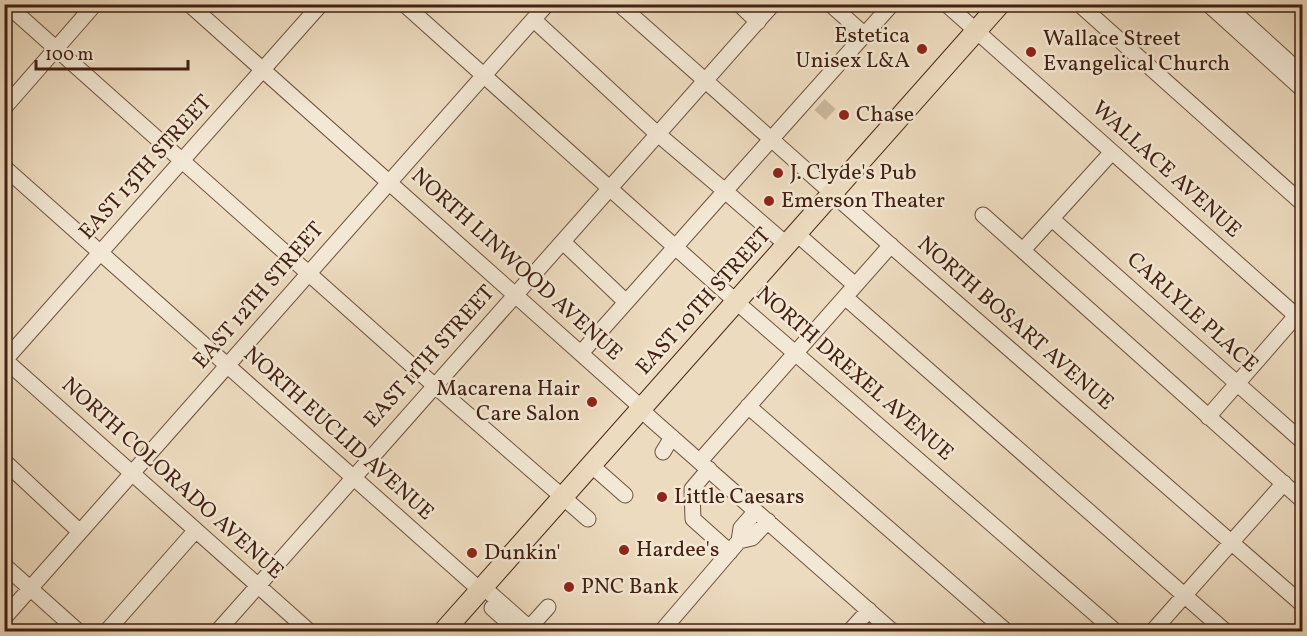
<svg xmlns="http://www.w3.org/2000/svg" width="1307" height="636" viewBox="0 0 1307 636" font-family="Vollkorn,serif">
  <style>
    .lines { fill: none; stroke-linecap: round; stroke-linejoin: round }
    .minor-tunnel { stroke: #cbb69c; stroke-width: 15; stroke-dasharray: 15 8; stroke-linecap: butt }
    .minor-casing { stroke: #6d4f3d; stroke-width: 17 }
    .major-casing { stroke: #422012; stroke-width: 22 }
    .minor { stroke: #f3e8d5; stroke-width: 15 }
    .major { stroke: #eddbbf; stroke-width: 20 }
    .poi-dot { fill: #8f2418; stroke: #f3e8d5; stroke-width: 2 }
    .labels { text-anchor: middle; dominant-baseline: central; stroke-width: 5; stroke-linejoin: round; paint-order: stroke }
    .poi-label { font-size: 22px; fill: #422012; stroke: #f3e8d5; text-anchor: start }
    .street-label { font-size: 22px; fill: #422012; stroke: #f3e8d5 }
  </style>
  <rect width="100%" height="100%" fill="#eddbbf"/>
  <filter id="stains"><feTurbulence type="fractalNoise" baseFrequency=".00333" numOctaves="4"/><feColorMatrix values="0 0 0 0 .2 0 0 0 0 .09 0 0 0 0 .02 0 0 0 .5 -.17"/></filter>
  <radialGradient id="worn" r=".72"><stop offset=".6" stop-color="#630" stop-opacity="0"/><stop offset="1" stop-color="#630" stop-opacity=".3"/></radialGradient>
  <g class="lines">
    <path class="minor-tunnel" d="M820 115 830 104"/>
    <defs>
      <path id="minor" d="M6 4 435 386 588 519
        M189 4 634 401 650 418 893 632
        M404 4 741 306 1116 632
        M619 4 896 250 1302 604
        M739 4 758 22
        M830 4 865 35
        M946 4 1302 321
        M1079 4 1302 203
        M1208 4 1302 89
        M1225 4 1302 74
        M534 20 653 130 725 191 892 4
        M4 108 95 4
        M4 167 480 590
        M983 215 1302 500
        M1052 219 1302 441
        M797 234 855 285
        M563 242 626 302
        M1023 250 1112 152
        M845 297 1226 632
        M581 353 725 191 787 245
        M4 359 310 632
        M4 361 321 4
        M748 406 1007 632
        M1208 417 1302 309
        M663 452 672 437
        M4 461 80 532
        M700 461 891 245
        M591 465 625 495
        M709 469 692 489 693 519 730 552
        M739 541 752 538 768 521
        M4 565 79 632
        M483 587 534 632
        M492 608 519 632
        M4 618 547 4
        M530 627 548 607
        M106 632 196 530
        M217 632 773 4
        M661 632 739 541 741 528 756 511
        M849 632 869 610
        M1152 632 1284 483"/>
      <path id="major" d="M443 632 1000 4"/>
    </defs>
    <use href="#minor" class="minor-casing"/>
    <use href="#major" class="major-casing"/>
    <use href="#minor" class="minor"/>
    <use href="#major" class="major"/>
  </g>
  <g class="poi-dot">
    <circle cx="922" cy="49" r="6"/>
    <circle cx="1031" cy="52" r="6"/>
    <circle cx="844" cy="115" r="6"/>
    <circle cx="778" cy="173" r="6"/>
    <circle cx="769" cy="201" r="6"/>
    <circle cx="592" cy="402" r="6"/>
    <circle cx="662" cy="497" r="6"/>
    <circle cx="624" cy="550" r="6"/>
    <circle cx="472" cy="553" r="6"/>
    <circle cx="569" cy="587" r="6"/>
  </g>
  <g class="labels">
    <g class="poi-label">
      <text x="910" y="36" text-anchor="end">Estetica<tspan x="910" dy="25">Unisex L&amp;A</tspan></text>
      <text x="1043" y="39">Wallace Street<tspan x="1043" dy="25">Evangelical Church</tspan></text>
      <text x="856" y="115">Chase</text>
      <text x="790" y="173">J. Clyde's Pub</text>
      <text x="781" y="201">Emerson Theater</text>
      <text x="580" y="389" text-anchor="end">Macarena Hair<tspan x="580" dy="25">Care Salon</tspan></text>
      <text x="674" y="497">Little Caesars</text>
      <text x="636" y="550">Hardee's</text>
      <text x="484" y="553">Dunkin'</text>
      <text x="581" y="587">PNC Bank</text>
    </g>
    <g class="street-label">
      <text transform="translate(146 168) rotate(-48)">EAST 13TH STREET</text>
      <text transform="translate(1166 170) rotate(42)">WALLACE AVENUE</text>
      <text transform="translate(516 265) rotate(42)">NORTH LINWOOD AVENUE</text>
      <text transform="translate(259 296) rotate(-49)">EAST 12TH STREET</text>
      <text transform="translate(704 302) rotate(-48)">EAST 10TH STREET</text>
      <text transform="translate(1192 313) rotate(42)">CARLYLE PLACE</text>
      <text transform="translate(1015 324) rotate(41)">NORTH BOSART AVENUE</text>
      <text transform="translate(430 357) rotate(-48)">EAST 11TH STREET</text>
      <text transform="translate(854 374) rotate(41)">NORTH DREXEL AVENUE</text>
      <text transform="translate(338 434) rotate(42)">NORTH EUCLID AVENUE</text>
      <text transform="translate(172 479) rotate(42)">NORTH COLORADO AVENUE</text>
    </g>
  </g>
  <rect width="1307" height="636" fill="none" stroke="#eddbbf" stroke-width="24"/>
  <rect x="6" y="6" width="1295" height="624" fill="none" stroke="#422012" stroke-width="3"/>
  <rect x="12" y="12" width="1283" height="612" fill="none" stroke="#422012" stroke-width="1.5"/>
  <path d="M36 60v9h152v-9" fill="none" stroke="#422012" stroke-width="3"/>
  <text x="45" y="60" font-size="18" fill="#422012" stroke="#f3e8d5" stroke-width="4.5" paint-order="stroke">100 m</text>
  <rect width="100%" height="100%" filter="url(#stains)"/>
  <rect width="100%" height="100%" fill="url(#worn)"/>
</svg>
